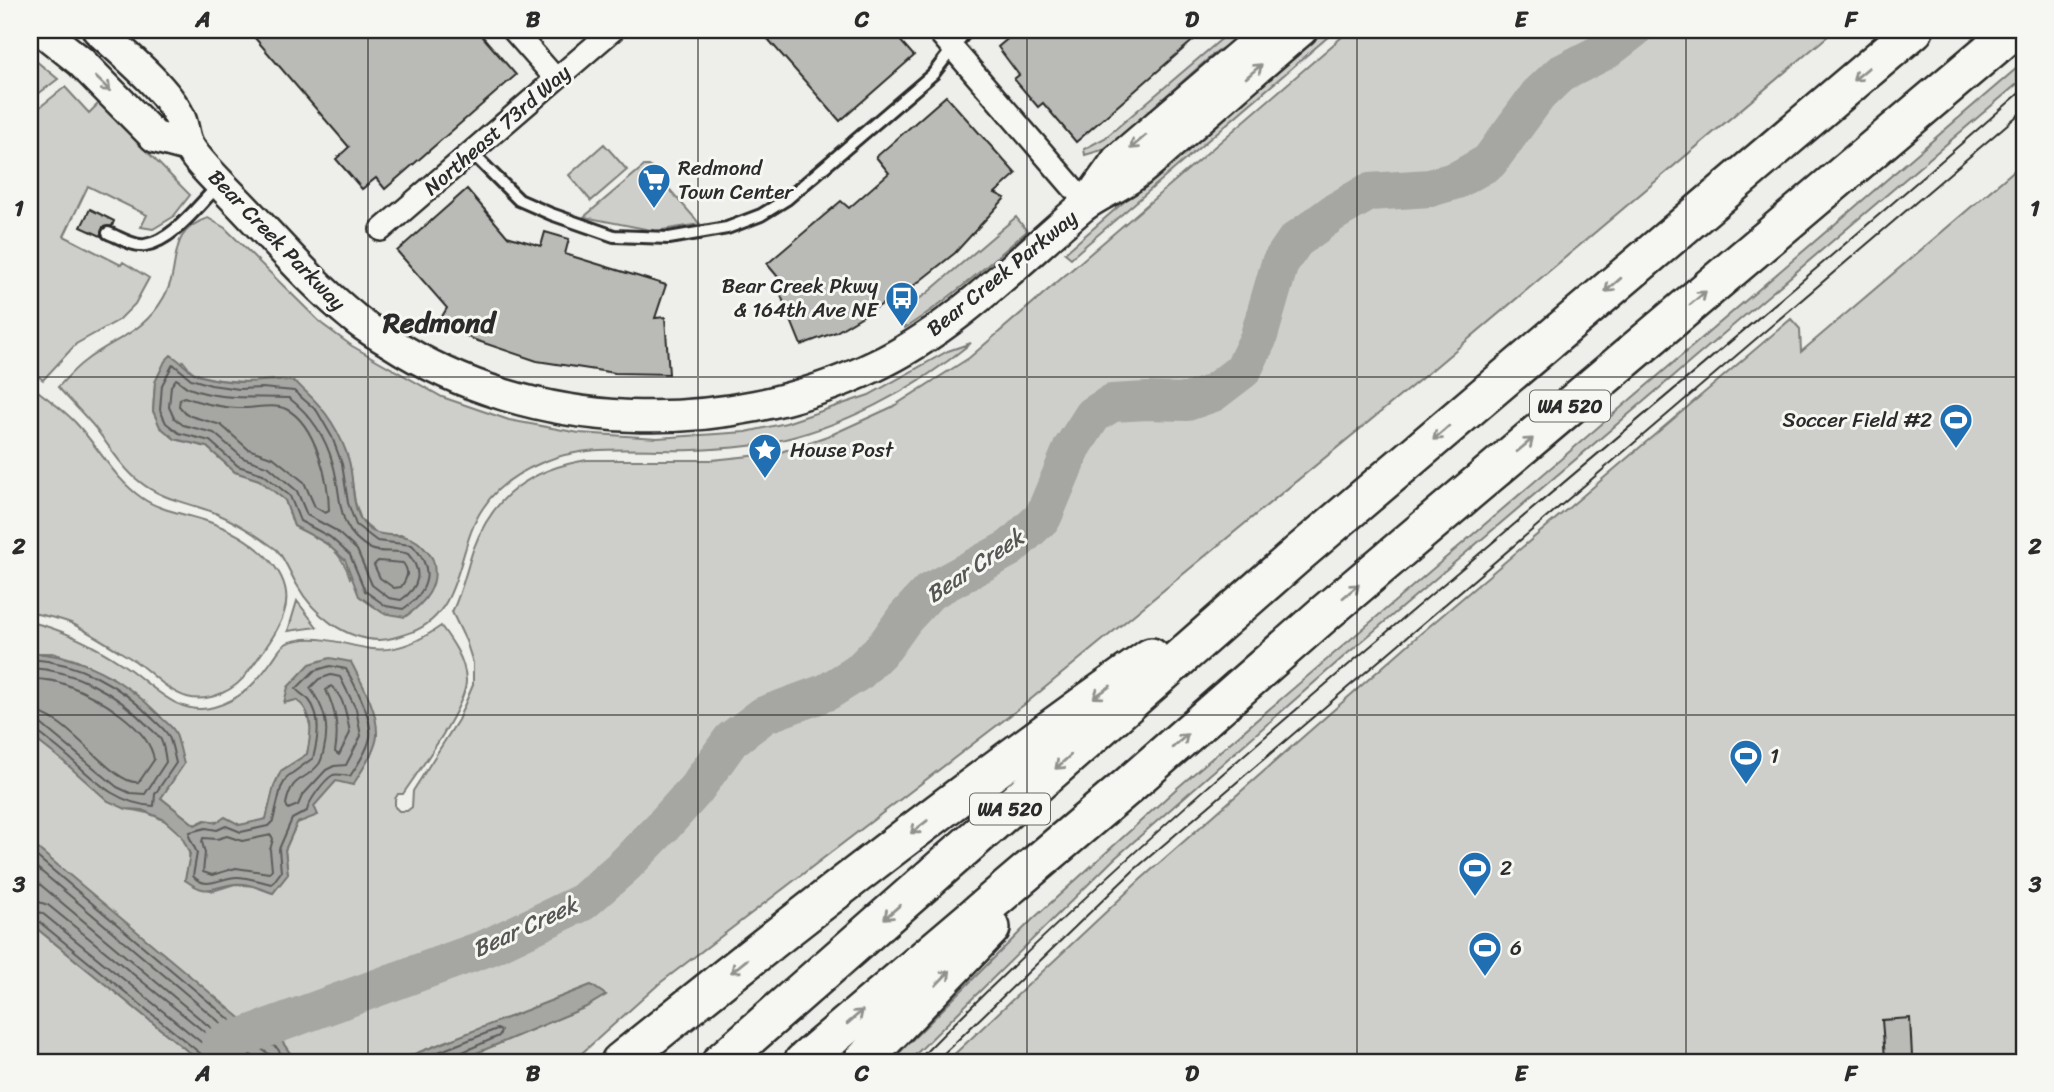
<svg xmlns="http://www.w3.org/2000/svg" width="2054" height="1092" viewBox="0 0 2054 1092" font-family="Sriracha,sans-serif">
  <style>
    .green { fill: #cececa; stroke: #7c7c7a; stroke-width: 2; fill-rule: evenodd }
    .water { fill: #a6a6a3; stroke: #757573; stroke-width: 2 }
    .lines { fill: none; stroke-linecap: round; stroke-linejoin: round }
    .shore { stroke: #5c5c5b; stroke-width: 2 }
    .river { stroke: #a6a6a3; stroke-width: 38 }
    .building { fill: #babab7; stroke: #2b2b2b; stroke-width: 2 }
    .lane-casing { stroke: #2b2b2b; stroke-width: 16 }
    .street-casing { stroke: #2b2b2b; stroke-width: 26 }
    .secondary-casing { stroke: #2b2b2b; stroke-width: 35 }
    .highway-casing { stroke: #2b2b2b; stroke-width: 42 }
    .lane { stroke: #f6f6f2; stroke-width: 10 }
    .street { stroke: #f6f6f2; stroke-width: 21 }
    .secondary { stroke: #f6f6f2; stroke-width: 30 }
    .highway { stroke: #f6f6f2; stroke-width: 37 }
    .tram { stroke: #2b2b2b; stroke-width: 2 }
    .oneway { stroke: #90908e }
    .grid { fill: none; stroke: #2b2b2b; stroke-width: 2; stroke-opacity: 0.55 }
    .labels { text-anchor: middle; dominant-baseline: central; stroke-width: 6; stroke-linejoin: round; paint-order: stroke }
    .shield { fill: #f6f6f2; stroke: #686867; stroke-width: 2 }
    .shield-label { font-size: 19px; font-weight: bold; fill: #2b2b2b }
    .street-label { font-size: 21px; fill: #2b2b2b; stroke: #f6f6f2 }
    .poi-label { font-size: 21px; fill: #2b2b2b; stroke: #f6f6f2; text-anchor: start }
    .water-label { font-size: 23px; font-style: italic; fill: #565655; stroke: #f6f6f2 }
    .district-label { font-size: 28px; font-weight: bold; fill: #2b2b2b; stroke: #f6f6f2 }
    .neatline { fill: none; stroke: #2b2b2b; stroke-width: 2.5 }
    .grid-label { font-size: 23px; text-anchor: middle; font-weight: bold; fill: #2b2b2b }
  </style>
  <rect width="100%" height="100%" fill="#eeeeea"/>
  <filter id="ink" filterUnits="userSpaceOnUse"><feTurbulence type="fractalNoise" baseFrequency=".0143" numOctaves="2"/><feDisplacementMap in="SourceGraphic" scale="14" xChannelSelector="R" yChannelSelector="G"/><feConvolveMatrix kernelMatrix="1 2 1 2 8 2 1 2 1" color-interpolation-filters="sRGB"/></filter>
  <g filter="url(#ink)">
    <path class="green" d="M1232 30H1257L1217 51 1116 140 1102 150 1085 155 1084 149 1105 138Z
      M1322 30H1336L1071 258 1065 253Z
      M1350 30H1835L1433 369 1025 704 660 983 572 1062H455L586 1007 605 995 591 985 394 1062H296L283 1043 239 1018 30 843V735L126 809C151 811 185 825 189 853 191 861 186 872 185 880L213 891 235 884 253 886 273 893 288 874 285 850 297 823 336 781 351 662 284 702 296 700 304 705 312 732 307 754 281 771 274 786 266 820 240 825 205 820 195 825 161 798 183 764 112 677 75 660 52 653H30V622C62 629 95 646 122 664 150 682 177 718 214 707 240 700 256 683 271 662 275 657 279 649 284 645 288 641 298 640 304 639 329 637 348 646 372 649 398 652 421 640 441 626 452 641 465 659 466 680 467 706 419 770 403 794H398L395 799V807L399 811H407L412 807 413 791 458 720 473 685V663L466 641 452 612C462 592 466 571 473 550 493 495 531 469 587 460H712L778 453 833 434 892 407 969 358Z
      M30 56 58 79 30 100Z
      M2024 62V78L1341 659 1114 859 908 1062H890L1033 919 1176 789Z
      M65 87 89 113 99 103 190 195 173 217 153 229 141 227 147 215 88 186 64 236 121 265 123 262 149 278 135 304 119 320 76 344 43 380 30 370V115Z
      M604 144 627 170 591 201 569 175Z
      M2024 162V1062H946L1140 880 1419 635 1791 319 1800 329 1801 352Z
      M644 166H649L700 224 656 231 584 217Z
      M1016 217 1027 231C988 265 949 300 905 328L897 314 926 294Z
      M208 218 225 228 322 324 352 346 442 397 509 420 579 433 657 438 746 432 786 423 869 395 948 351 971 343C914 390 840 429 767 443 743 448 718 449 693 450 641 452 590 442 541 463 517 473 497 486 483 508 456 547 464 612 412 632 401 636 390 640 379 640 344 639 314 615 297 585 291 575 285 559 277 550 273 547 267 543 263 540 247 529 232 520 213 512 189 503 161 499 140 482 123 469 109 446 96 429 84 414 70 401 58 387 67 378 75 368 85 361 116 337 143 334 164 297 183 265 164 232 208 218ZM183 361C186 365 190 371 195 373 216 385 271 381 296 383L349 462 355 502 361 520 379 535H402L350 578C340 546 322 541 294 526L285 500 259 479 235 472 207 447 175 439 161 427 153 411 155 382Z
      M30 385C45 397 62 408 75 422 98 446 114 479 142 498 162 512 189 514 212 523 246 535 298 570 284 613 277 635 261 654 248 672 236 690 209 703 187 697 167 691 152 673 135 661 114 648 93 634 71 623 58 618 43 616 30 612Z
      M297 601 317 627 288 631Z
      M30 923 201 1062 30 1061Z"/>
    <path class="water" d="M171 355C180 360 187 370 196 374 208 379 225 381 238 382 253 383 283 377 296 383 299 384 301 388 304 390 325 409 341 433 349 461 354 479 351 500 360 518 375 547 404 525 423 547 427 551 431 555 433 560 440 586 425 603 405 617L383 613 359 596 345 560 326 543 294 526 285 500 259 480 235 472 207 447 175 439 160 427 153 411 155 382 165 361Z
      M30 653C80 654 125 680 160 716 164 721 172 726 175 732 179 741 181 754 184 764L161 798 195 825 205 820 216 823 225 817 240 825 266 819 274 786 281 771 307 754C311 735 315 712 296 700L284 703 288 687 310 664 330 658 351 662C362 684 378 710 377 735 377 749 360 773 353 785L336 781 314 806 318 815 297 823 285 850 288 874 273 893C261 889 247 882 234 884 212 887 208 897 185 880L190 854 181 835 163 819 142 810 126 809 108 801 63 761 30 735Z
      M30 842 239 1017 283 1043 296 1062H201L30 923Z
      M591 985 606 995 586 1007 455 1062H394Z"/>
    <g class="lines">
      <path class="shore" d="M173 364 191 379 211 385 239 389 262 388 294 391 317 411 332 437 342 464 348 503 356 525 377 541 412 545C435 568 430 591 403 609L386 606 365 591 350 555 330 537 300 521 290 496 263 474 238 466 210 441 179 433 166 423 160 410 162 385Z
        M176 379C180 381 184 386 189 388 221 401 256 396 289 398 311 415 326 438 333 464 343 498 334 529 371 549 382 554 397 549 408 554 423 571 420 587 401 600L389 598 372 585 357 550 335 530 307 515 297 491 269 467 243 458 214 433 183 425 174 418 169 407 171 386Z
        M184 397C201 403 219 407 237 408 252 409 273 403 286 409 316 424 329 482 329 511L325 513 315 507 304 482 274 458 248 449 221 425 187 415 179 406 180 399Z
        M378 561 403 563C410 572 407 578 401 587L394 588 380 578 374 565Z
        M30 659C78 662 121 685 154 720 159 725 166 730 169 737 172 744 174 755 176 763L155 794 154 806C109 804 87 770 53 744 46 739 39 731 30 730
        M330 666 346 669C355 685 373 719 370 737 368 750 357 766 350 776 345 776 338 773 333 775 324 780 308 802 307 811L292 819 279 849 281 872 272 884C260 882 249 877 237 877 221 877 206 891 193 876L197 853 189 836 190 832 206 828 217 830 226 826 241 832 268 826 273 821 281 788 287 777 313 758C318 740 322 716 309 700 305 696 300 694 296 689L314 671Z
        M30 668C74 670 115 692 146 724 150 729 158 734 161 740 164 746 165 755 166 762L145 794 130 793 117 787 41 724 30 722
        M331 675 340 677 356 709 361 736 346 765 334 766 326 770 302 796 298 805 288 809 286 804C293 773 303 784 319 764 322 760 323 754 324 749 330 725 324 707 310 688L319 679Z
        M30 679C43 679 55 680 67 685 96 696 150 727 154 760L139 782C112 787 67 712 30 711
        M331 686C344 696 347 717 350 733L339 755 335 752C339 729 336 711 326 690Z
        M271 835 273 839 270 850 272 869 269 873 236 868 212 875 203 872 205 853 202 842 203 838 217 839 227 836 242 841Z
        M30 851 234 1023 277 1048 287 1062
        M30 862 229 1030 271 1055 276 1062
        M30 876 211 1028 212 1033 207 1034 48 905 30 899
        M30 910 42 913 207 1047 212 1054 213 1062
        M30 919 37 920 201 1054 204 1062
        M223 1062 222 1051 216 1041 219 1037 263 1062
        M413 1062 497 1029 501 1031 499 1036 458 1054 455 1062"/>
      <path class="river" d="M220 1045 489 947 583 902 626 864 663 826 696 789 731 740 764 715 827 692 859 672 885 646 905 618 929 592 1010 548 1043 517 1072 448 1093 415 1112 403 1147 401 1187 402 1213 393 1243 370 1258 339 1280 263 1295 241 1333 213 1369 192 1430 188 1457 180 1489 162 1538 95 1560 74 1607 50 1633 30"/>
    </g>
    <path class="building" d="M248 30H477L516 75 385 189 376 178 362 189 336 159 349 147Z
      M760 30H891L914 56 840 121Z
      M1018 30H1205L1076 142 1043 103 1038 107 1014 79 1019 75 998 47Z
      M946 96 1016 174 995 193 1005 198 955 253 916 284 836 332 801 345 780 293 789 290 767 264 841 201 849 208 889 173 876 157Z
      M467 189 507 236 541 246 545 232 569 239 565 254 666 285 655 318 665 317 669 374 615 373 537 361 475 340 438 323 447 308 397 251Z
      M90 209 114 221 112 226 103 227 101 236 81 227Z
      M1910 1018 1912 1056 1885 1058 1882 1020Z"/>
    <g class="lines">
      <defs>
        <path id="lane" d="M471 152 519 200 551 214 614 236 669 238 727 228 761 215 787 199 933 74 967 30
          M108 233C119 237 134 247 145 245 174 240 198 205 218 186"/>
        <path id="street" d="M513 30 556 79
          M937 30 1086 203
          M381 230 613 30"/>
        <path id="secondary" d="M41 30 80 61 155 137 188 146
          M98 30C122 52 165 87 179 116 184 125 183 136 188 145 196 161 224 187 237 201 275 240 311 283 353 317 364 327 377 334 390 342 532 434 724 439 875 366 954 329 1016 263 1082 207 1097 195 1117 188 1133 176 1152 162 1170 144 1189 128 1227 95 1264 62 1302 30
          M1092 195 1117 160 1269 30"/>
        <path id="highway" d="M620 1062C793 922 969 785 1151 657
          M721 1062 1298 554 1914 30
          M803 1062 1128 786 1325 613 2014 30
          M862 1062 991 928"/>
      </defs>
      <use href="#lane" class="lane-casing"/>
      <use href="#street" class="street-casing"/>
      <use href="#secondary" class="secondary-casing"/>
      <use href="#highway" class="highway-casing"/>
      <use href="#lane" class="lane"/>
      <use href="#street" class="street"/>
      <use href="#secondary" class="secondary"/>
      <use href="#highway" class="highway"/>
      <path class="tram" d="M916 1062C1103 871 1307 699 1511 527 1683 382 1855 237 2024 89
        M935 1062 1134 870 2024 110"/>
    </g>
    <defs><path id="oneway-shaft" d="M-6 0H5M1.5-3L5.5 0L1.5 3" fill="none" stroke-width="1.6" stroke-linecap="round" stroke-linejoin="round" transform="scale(1.75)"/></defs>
    <g class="oneway">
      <use href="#oneway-shaft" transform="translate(1254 71) rotate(-41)"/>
      <use href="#oneway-shaft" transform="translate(1861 74) rotate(140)"/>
      <use href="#oneway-shaft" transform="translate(103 84) rotate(44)"/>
      <use href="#oneway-shaft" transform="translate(1138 142) rotate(139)"/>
      <use href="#oneway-shaft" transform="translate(1613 285) rotate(139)"/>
      <use href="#oneway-shaft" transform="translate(1698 298) rotate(-40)"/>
      <use href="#oneway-shaft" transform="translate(1441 433) rotate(139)"/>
      <use href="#oneway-shaft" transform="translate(1525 445) rotate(-40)"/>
      <use href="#oneway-shaft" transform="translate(1351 591) rotate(-40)"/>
      <use href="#oneway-shaft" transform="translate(1102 692) rotate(145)"/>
      <use href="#oneway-shaft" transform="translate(1180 741) rotate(-41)"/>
      <use href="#oneway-shaft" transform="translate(1063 762) rotate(138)"/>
      <use href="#oneway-shaft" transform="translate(919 827) rotate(142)"/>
      <use href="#oneway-shaft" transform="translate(892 912) rotate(139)"/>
      <use href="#oneway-shaft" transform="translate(739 966) rotate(141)"/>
      <use href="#oneway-shaft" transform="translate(943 978) rotate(-46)"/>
      <use href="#oneway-shaft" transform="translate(855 1017) rotate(-41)"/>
    </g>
  </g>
  <path class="grid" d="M368 30V1062M698 30V1062M1027 30V1062M1357 30V1062M1686 30V1062M30 377H2024M30 715H2024"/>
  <defs>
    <symbol id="supermarket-pin" viewBox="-11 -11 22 30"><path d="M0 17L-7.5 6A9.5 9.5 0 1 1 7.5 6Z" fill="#1f6fb2" stroke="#f6f6f2"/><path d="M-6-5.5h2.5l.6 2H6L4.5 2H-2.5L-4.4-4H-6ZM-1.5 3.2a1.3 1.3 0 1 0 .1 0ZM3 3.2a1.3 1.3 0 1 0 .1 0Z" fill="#fff"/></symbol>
    <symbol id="bus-pin" viewBox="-11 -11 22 30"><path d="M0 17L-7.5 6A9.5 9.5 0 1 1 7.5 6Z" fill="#1f6fb2" stroke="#f6f6f2"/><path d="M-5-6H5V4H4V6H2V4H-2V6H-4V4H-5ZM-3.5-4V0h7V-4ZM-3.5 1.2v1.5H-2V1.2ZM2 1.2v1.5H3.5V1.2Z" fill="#fff"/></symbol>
    <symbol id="stadium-pin" viewBox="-11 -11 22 30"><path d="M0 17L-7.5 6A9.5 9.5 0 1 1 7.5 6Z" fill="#1f6fb2" stroke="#f6f6f2"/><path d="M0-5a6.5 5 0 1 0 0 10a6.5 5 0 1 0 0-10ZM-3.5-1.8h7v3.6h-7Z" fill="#fff"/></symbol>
    <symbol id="sight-pin" viewBox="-11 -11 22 30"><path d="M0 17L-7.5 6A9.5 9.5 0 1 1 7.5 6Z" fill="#1f6fb2" stroke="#f6f6f2"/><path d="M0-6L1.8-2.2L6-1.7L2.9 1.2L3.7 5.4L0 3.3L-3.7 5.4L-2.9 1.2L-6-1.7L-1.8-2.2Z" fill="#fff"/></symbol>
  </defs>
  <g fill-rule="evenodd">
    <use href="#supermarket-pin" x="635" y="161" width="38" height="52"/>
    <use href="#bus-pin" x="883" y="279" width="38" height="52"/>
    <use href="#stadium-pin" x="1937" y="401" width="38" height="52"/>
    <use href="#sight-pin" x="746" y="431" width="38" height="52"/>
    <use href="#stadium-pin" x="1727" y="737" width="38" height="52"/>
    <use href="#stadium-pin" x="1456" y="849" width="38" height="52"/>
    <use href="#stadium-pin" x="1466" y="929" width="38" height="52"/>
  </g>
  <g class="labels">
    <g class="shield">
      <rect x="1530" y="390.5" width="80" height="31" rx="5"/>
      <rect x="970" y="793.5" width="80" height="31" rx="5"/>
    </g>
    <g class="shield-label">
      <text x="1570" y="406">WA 520</text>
      <text x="1010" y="809">WA 520</text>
    </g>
    <g class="street-label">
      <text transform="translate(497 130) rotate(-41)">Northeast 73rd Way</text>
      <text transform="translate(277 240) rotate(46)">Bear Creek Parkway</text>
      <text transform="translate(1002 273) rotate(-39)">Bear Creek Parkway</text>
    </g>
    <g class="poi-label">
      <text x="678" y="168">Redmond<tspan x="678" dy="24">Town Center</tspan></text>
      <text x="878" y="286" text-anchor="end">Bear Creek Pkwy<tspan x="878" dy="24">&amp; 164th Ave NE</tspan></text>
      <text x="1932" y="420" text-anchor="end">Soccer Field #2</text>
      <text x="790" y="450">House Post</text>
      <text x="1770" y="756">1</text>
      <text x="1500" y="868">2</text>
      <text x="1510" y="948">6</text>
    </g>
    <g class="water-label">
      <text transform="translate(975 566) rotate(-34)">Bear Creek</text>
      <text transform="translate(525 927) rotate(-25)">Bear Creek</text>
    </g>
    <g class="district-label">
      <text x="439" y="322">Redmond</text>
    </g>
  </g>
  <rect width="2054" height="1092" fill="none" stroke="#f6f6f2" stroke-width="77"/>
  <rect x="38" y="38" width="1978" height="1016" class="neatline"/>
  <g class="grid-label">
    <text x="203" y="27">A</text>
    <text x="533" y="27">B</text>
    <text x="862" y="27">C</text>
    <text x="1192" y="27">D</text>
    <text x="1521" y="27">E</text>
    <text x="1851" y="27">F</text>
    <text x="19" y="216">1</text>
    <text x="2035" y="216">1</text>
    <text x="19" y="554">2</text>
    <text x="2035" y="554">2</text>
    <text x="19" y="892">3</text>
    <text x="2035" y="892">3</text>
    <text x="203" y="1081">A</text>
    <text x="533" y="1081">B</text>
    <text x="862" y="1081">C</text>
    <text x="1192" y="1081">D</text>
    <text x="1521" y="1081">E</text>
    <text x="1851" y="1081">F</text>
  </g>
</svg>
